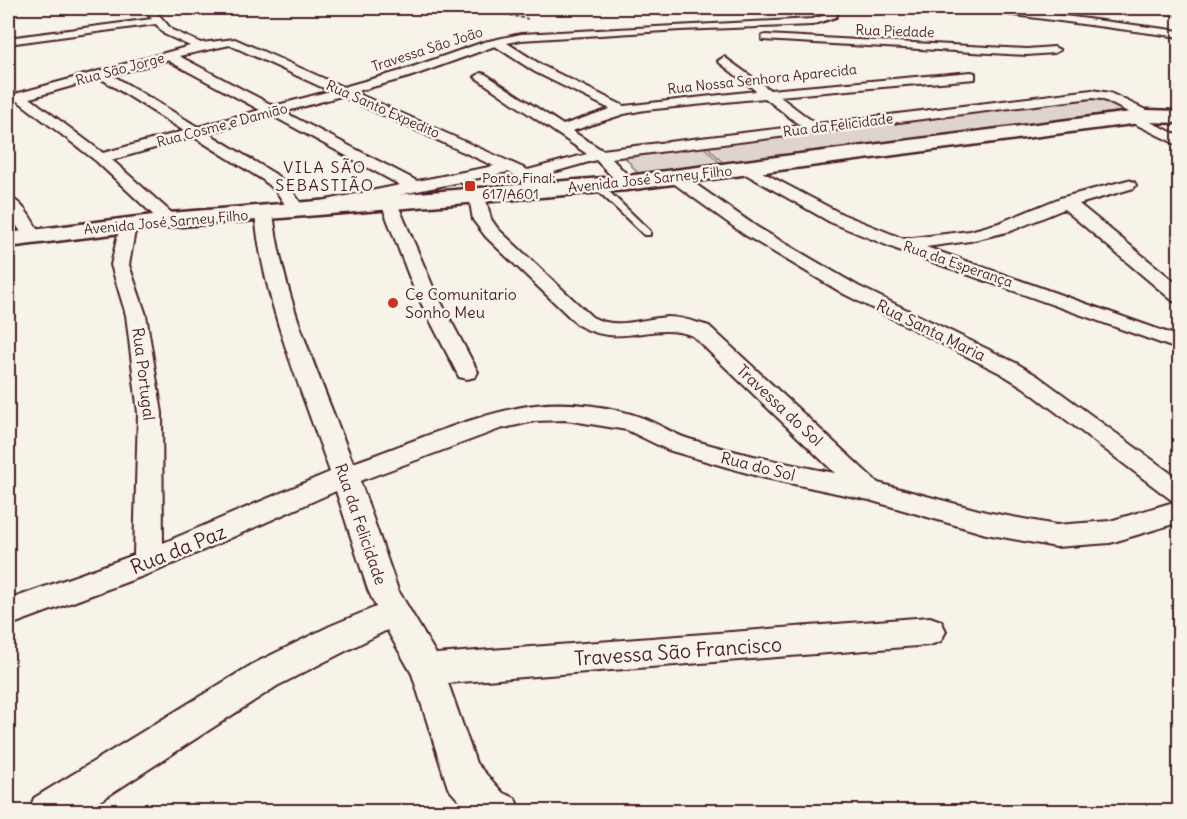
<svg xmlns="http://www.w3.org/2000/svg" width="1187" height="819" viewBox="0 0 1187 819" font-family="Delius,sans-serif">
  <style>
    .green { fill: #ded4cc; stroke: #947a7c; stroke-width: 1.5 }
    .lines { fill: none; stroke-linecap: round; stroke-linejoin: round }
    .lane-casing { stroke: #4a1f2b; stroke-width: 4 }
    .street-casing { stroke: #4a1f2b; stroke-width: 4 }
    .secondary-casing { stroke: #4a1f2b; stroke-width: 5 }
    .path { stroke: #4a1f2b; stroke-width: 1.5; stroke-dasharray: 3 2; stroke-linecap: butt }
    .lane { fill: #f7f3e8; fill-rule: evenodd }
    .street { fill: #f7f3e8; fill-rule: evenodd }
    .secondary { fill: #f7f3e8; fill-rule: evenodd }
    .poi-dot { fill: #c8321e; stroke: #f7f3e8; stroke-width: 2 }
    .labels { text-anchor: middle; dominant-baseline: central; stroke-width: 5; stroke-linejoin: round; paint-order: stroke }
    .far-street-label { font-size: 14px; fill: #4a1f2b; stroke: #f7f3e8 }
    .far-poi-label { font-size: 14px; fill: #4a1f2b; stroke: #f7f3e8; text-anchor: start }
    .far-quarter-label { font-size: 16px; letter-spacing: 1.5px; fill: #4a1f2b; stroke: #f7f3e8 }
    .poi-label { font-size: 16px; fill: #4a1f2b; stroke: #f7f3e8; text-anchor: start }
    .street-label { font-size: 16px; fill: #4a1f2b; stroke: #f7f3e8 }
    .near-street-label { font-size: 20px; fill: #4a1f2b; stroke: #f7f3e8 }
  </style>
  <rect width="100%" height="100%" fill="#f7f3e8"/>
  <filter id="ink" filterUnits="userSpaceOnUse"><feTurbulence type="fractalNoise" baseFrequency=".0167" numOctaves="2"/><feDisplacementMap in="SourceGraphic" scale="12" xChannelSelector="R" yChannelSelector="G"/><feConvolveMatrix kernelMatrix="1 2 1 2 8 2 1 2 1" color-interpolation-filters="sRGB"/></filter>
  <g filter="url(#ink)">
    <path class="green" d="M1092 8H1179V16Z
      M1096 98 1125 111 724 164 706 145Z
      M704 147 722 165 640 176 624 156Z"/>
    <g class="lines">
      <defs>
        <path id="lane" d="M452 176C462 175 473 180 475 191L469 199 462 197 467 191C465 183 459 181 452 180Z
          M595 184H601L650 231V235H644L595 188Z"/>
        <path id="street" d="M143 8H153L172 30 201 43 235 39 343 87 401 71 484 42 521 34 812 19 826 15 820 8H830L837 15 836 17 812 25 680 30 521 40 507 43 543 66 624 106 756 91 720 63 718 61 724 57 770 90 971 72 975 73V79L779 96 816 124 1092 90 1110 93 1152 113 1154 116 1152 119H1144L1180 136V146L1123 118 1125 115H1134L1102 99 1092 98 611 158 635 183 627 188 621 186 596 160 536 177 543 187 535 192 529 190 520 178 508 172 298 216 292 215 276 191 263 180 194 137 112 160 175 216 178 220 175 224H163L96 161 18 101 8 104V96L190 46 164 34 156 24 8 44V38L152 19ZM230 45 330 91 274 106 179 56ZM495 46 535 72 610 109 563 125 485 74 481 73 475 77 587 154 528 170 354 92 409 77ZM167 60 260 110 198 127 112 75ZM100 78 184 131 103 153 30 98ZM341 96 494 166 417 181 284 112ZM765 98 801 126 602 150 572 131 624 114 645 110ZM271 115 400 185 302 205 288 185 275 174 208 133Z
          M979 8H1003L1180 31V37L984 11Z
          M766 35 1027 49 1054 47 1060 50 1054 53 1027 55 762 40V36Z
          M745 163 842 214 904 239 970 231 999 223 1060 198 1128 180 1134 182 1136 185 1134 188 1079 204 1180 286V303L1173 301 1064 209 1011 231 970 241 926 247 1180 337V350L896 249 830 222 740 171 737 168 740 165Z
          M675 172 681 174 757 227 858 286 1016 363 1039 377 1180 480V522L1110 543 1056 547 986 534 869 500 761 477 668 450 627 430 566 420 535 421 500 429 360 481 398 590 436 654 930 617 941 621 946 631 941 641 930 645 448 683 476 763 503 793 515 798 520 812H469L448 788 412 674 387 630 277 686 83 812H29L34 798 253 664 330 626 376 607 368 590 336 491 159 570 8 626V600L134 555 138 413 126 315 111 265 121 221H133L136 225 129 265 146 315 162 413 163 543 330 472C301 388 263 302 255 213L258 209H270L273 213C283 300 322 382 353 463 408 444 479 412 535 405 570 401 611 406 643 418 659 424 673 434 689 439 737 453 786 464 835 473L693 336C651 320 621 350 578 325L486 237 473 220 469 196 477 191 485 196 491 219 498 229 592 317C617 330 640 319 667 317 682 317 695 322 709 326L878 483 986 512 1056 525 1110 521 1174 502 1023 387 1000 373 844 294 745 235 669 180 667 177 669 174Z
          M8 197C23 201 34 223 41 236L38 240H26L8 212Z
          M389 198 397 203 434 289 478 372 475 377 467 379 459 377 414 289 381 203Z"/>
        <path id="secondary" d="M1147 110 1180 111V123L1147 122 627 190 169 227 8 247V233L169 213 627 176Z"/>
      </defs>
      <use href="#lane" class="lane-casing"/>
      <use href="#street" class="street-casing"/>
      <use href="#secondary" class="secondary-casing"/>
      <path class="path" d="M476 8 528 19"/>
      <use href="#lane" class="lane"/>
      <use href="#street" class="street"/>
      <use href="#secondary" class="secondary"/>
    </g>
  </g>
  <g class="poi-dot">
    <rect x="464" y="180" width="12" height="12" rx="3"/>
    <circle cx="393" cy="303" r="6"/>
  </g>
  <g class="labels">
    <g class="far-street-label">
      <text transform="translate(895 31) rotate(2)">Rua Piedade</text>
      <text transform="translate(427 49) rotate(-18)">Travessa São João</text>
      <text transform="translate(120 69) rotate(-15)">Rua São Jorge</text>
      <text transform="translate(762 79) rotate(-6)">Rua Nossa Senhora Aparecida</text>
      <text transform="translate(383 109) rotate(24)">Rua Santo Expedito</text>
      <text transform="translate(222 125) rotate(-15)">Rua Cosme e Damião</text>
      <text transform="translate(838 125) rotate(-7)">Rua da Felicidade</text>
      <text transform="translate(650 179) rotate(-6)">Avenida José Sarney Filho</text>
      <text transform="translate(166 222) rotate(-5)">Avenida José Sarney Filho</text>
      <text transform="translate(958 264) rotate(19)">Rua da Esperança</text>
    </g>
    <g class="far-poi-label">
      <text x="482" y="178">Ponto Final:<tspan x="482" dy="16">617/A601</tspan></text>
    </g>
    <g class="far-quarter-label">
      <text x="325" y="167">VILA SÃO<tspan x="325" dy="18">SEBASTIÃO</tspan></text>
    </g>
    <g class="poi-label">
      <text x="405" y="294">Ce Comunitario<tspan x="405" dy="18">Sonho Meu</tspan></text>
    </g>
    <g class="street-label">
      <text transform="translate(931 330) rotate(26)">Rua Santa Maria</text>
      <text transform="translate(144 374) rotate(83)">Rua Portugal</text>
      <text transform="translate(780 405) rotate(43)">Travessa do Sol</text>
      <text transform="translate(758 466) rotate(14)">Rua do Sol</text>
      <text transform="translate(361 524) rotate(71)">Rua da Felicidade</text>
    </g>
    <g class="near-street-label">
      <text transform="translate(178 549) rotate(-22)">Rua da Paz</text>
      <text transform="translate(678 651) rotate(-4)">Travessa São Francisco</text>
    </g>
  </g>
  <rect width="1187" height="819" fill="none" stroke="#f7f3e8" stroke-width="30"/>
  <rect x="15" y="15" width="1157" height="789" fill="none" stroke="#4a1f2b" stroke-width="2" filter="url(#ink)"/>
</svg>
